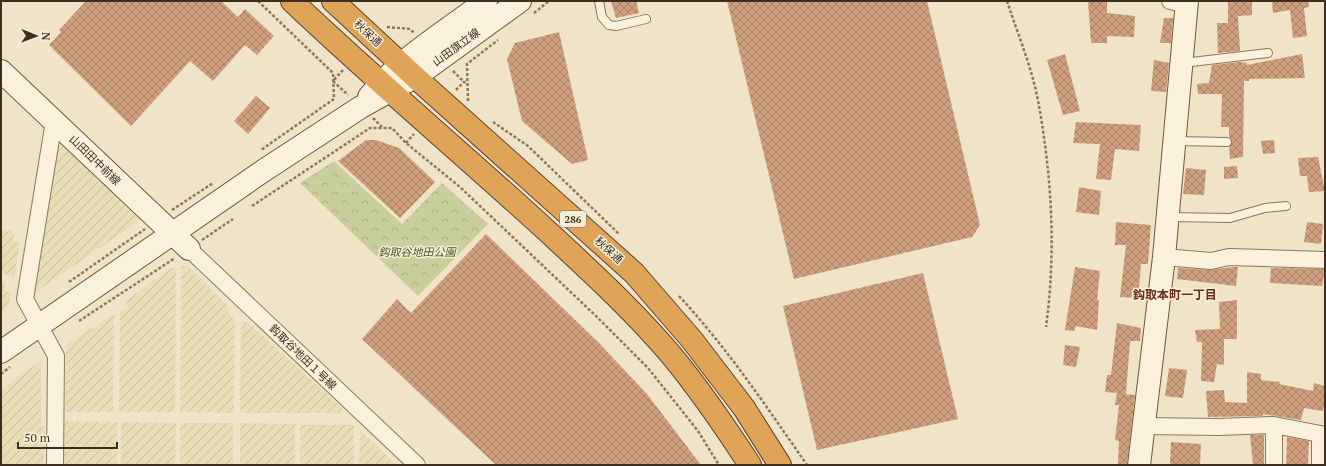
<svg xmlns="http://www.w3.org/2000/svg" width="1326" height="466" viewBox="0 0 1326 466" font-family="'PT Serif','Noto Sans JP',serif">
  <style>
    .farmland { fill: url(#farmland-furrows) }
    .park { fill: url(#park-crowns) }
    .building { fill: url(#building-cross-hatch) }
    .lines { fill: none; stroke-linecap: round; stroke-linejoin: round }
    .lane-casing { stroke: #8d765c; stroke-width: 10 }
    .street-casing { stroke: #8d765c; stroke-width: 18 }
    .secondary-casing { stroke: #6f573f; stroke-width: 24 }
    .highway-casing { stroke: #5b4430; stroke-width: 24 }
    .path { stroke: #8d765c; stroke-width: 2.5; stroke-dasharray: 3 2; stroke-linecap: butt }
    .lane { stroke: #faf1dc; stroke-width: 8 }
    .street { stroke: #faf1dc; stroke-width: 16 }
    .secondary { stroke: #faf1dc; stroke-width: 22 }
    .highway { stroke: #e0a458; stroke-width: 22 }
    .labels { text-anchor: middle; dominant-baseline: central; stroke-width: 3; stroke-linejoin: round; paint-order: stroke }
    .shield { fill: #f7eed8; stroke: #756857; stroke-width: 1 }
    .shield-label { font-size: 10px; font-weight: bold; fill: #3d2e20 }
    .street-label { font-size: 11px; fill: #3d2e20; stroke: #f7eed8 }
    .park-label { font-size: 11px; font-style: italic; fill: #4d5a26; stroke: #f7eed8 }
    .neighbourhood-label { font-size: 12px; font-weight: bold; fill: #6b2e1e; stroke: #f7eed8 }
  </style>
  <defs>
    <pattern id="farmland-furrows" width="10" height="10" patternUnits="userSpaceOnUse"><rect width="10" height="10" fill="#e6deb5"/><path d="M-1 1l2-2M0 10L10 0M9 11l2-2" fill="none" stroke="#c6bf9b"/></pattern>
    <pattern id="park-crowns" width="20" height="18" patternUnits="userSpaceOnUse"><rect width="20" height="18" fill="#c9cf9b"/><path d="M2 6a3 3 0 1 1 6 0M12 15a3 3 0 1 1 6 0" fill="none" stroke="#aeb285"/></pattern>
    <pattern id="building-cross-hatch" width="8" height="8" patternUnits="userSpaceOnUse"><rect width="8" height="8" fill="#cf9f7d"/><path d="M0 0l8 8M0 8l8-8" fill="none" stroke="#a98266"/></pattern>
  </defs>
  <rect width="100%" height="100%" fill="#f0e4c8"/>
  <path class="farmland" d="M57 138 142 215 136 223 33 294Z
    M1 230 15 232 13 241 20 243 14 277 1 274Z
    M181 266H188L228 306V313L235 320 234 413 180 412Z
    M171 268H176L175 412H119L120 312 128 309 126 301Z
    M1 281 5 282 4 290 11 292 9 306 1 311Z
    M114 314 113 412H65L66 345Z
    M241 321H246L343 409 342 413H240Z
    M41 361V426H44V465H1V389Z
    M62 421 117 422V465H62Z
    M121 422 176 423 175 465H121Z
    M180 423H233V465H180Z
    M240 423 295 424V465H240Z
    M300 425H354V465H300Z
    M360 430 396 465H359Z"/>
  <path class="park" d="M334 161 402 224 442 183 488 224 418 296 300 183Z"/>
  <path class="building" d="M86 1H221L238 17 245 9 274 36 257 55 245 45 213 81 190 61 131 126 49 45 61 32 59 30Z
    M611 1H636L639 13 616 18Z
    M727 1H927L980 225 972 237 794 279Z
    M1088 1H1107V13L1135 16 1134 37 1107 36V43H1091Z
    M1228 1H1252V15L1238 16 1240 51 1218 53 1217 23H1228Z
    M1272 1H1308L1309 7 1304 8 1307 36 1293 38 1290 10 1273 13Z
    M1164 18H1173L1171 43H1160Z
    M559 32 588 160 572 164 522 121 507 59 515 43Z
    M1065 54 1080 111 1063 115 1047 60Z
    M1302 54 1305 78 1249 79V81H1244L1243 157 1230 159 1229 147 1232 142 1229 137V127H1221L1222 94H1198L1197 84 1209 83 1212 65 1240 62 1247 63V65Z
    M1154 60 1169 63 1166 92 1151 91Z
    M256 96 270 108 248 134 234 121Z
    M1076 122 1141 125 1139 151 1115 149 1111 180 1096 179 1100 144 1073 143Z
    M366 140H376L399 148 435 182 400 218 338 161Z
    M1274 140 1275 153 1263 154 1261 141Z
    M1318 157 1325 191 1309 192 1307 176H1300L1298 158Z
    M1237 166 1238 178 1224 179V167Z
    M1186 168 1206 170 1204 195 1183 194Z
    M1079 187 1101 191 1099 215 1076 212Z
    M1116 222 1151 225 1148 264H1141L1138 298 1120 297 1126 245H1115Z
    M1307 222 1323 224 1321 244 1304 242Z
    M486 234 598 342 647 394 701 465H496L362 339 397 299 411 313Z
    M1075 267 1100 271 1097 300H1099L1097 330 1076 326 1074 331 1065 330Z
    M1233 267H1238L1236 286 1177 279 1178 268 1210 270Z
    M1271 268 1325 269 1322 286 1270 283Z
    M923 273 958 419 817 450 783 306Z
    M1237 300V339H1224V365L1217 364 1214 382 1201 381 1202 342H1197L1195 330 1220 329 1219 302Z
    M1117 323 1141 328 1140 341H1130L1126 394H1123L1135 395 1127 464H1118L1119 441 1115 440 1119 405H1115L1117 393 1105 392 1107 375H1111Z
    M1065 345 1080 347 1076 367 1063 365Z
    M1169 368 1187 370 1183 398 1165 396Z
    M1247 372 1261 374V380L1280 382 1279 384 1313 391 1314 383 1325 386V403L1323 411 1304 408 1301 420 1263 414V416L1208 417 1206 391 1224 390 1225 402 1247 403Z
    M1250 435H1264V465H1253Z
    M1287 437 1309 441 1308 465H1286Z
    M1171 442 1201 444 1200 465H1170Z"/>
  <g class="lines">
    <defs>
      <path id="lane" d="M599 1 602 17 609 25 616 26 646 19
        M1183 63 1268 53
        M1175 141 1227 142
        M1168 217 1230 218 1265 208 1286 206"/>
      <path id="street" d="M1170 1 1187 5
        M54 121 25 299 56 356 55 465
        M189 249 417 465
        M1164 257 1211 261 1229 257 1325 260
        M1144 426 1218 427 1274 425 1325 435
        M1274 465V425
        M1320 465V434"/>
      <path id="secondary" d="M1 71 189 249
        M369 97C398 60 449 29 486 1
        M1 352 263 171 361 107 415 77 520 1
        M1139 465 1164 257 1187 1"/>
      <path id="highway" d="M292 1C375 80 462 153 546 230 589 270 633 310 672 356 700 390 726 428 750 465
        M333 1 415 77 634 273 692 340 744 408 780 465"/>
    </defs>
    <use href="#lane" class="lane-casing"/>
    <use href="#street" class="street-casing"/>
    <use href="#secondary" class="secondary-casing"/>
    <use href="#highway" class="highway-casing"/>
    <path class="path" d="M258 1 333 73 334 99 261 150
      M1007 1C1018 35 1033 70 1039 106 1052 179 1056 254 1046 327
      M534 13 549 1
      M387 27 410 29 414 33
      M343 70 333 81 348 95
      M453 71 464 82
      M456 90 464 82H467
      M468 101 467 64 498 40
      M373 118 382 127
      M493 122 528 146 619 234
      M406 143 414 134
      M252 206 370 128H392L406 143 460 187 597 317 648 368 698 431 719 465
      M172 210 213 183
      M202 240 233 219
      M69 282 145 229
      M679 296C728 349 766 406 807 465
      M79 321 175 258
      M1 374 10 367"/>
    <use href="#lane" class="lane"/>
    <use href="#street" class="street"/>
    <use href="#secondary" class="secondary"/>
    <use href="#highway" class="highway"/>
  </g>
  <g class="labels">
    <rect class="shield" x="560" y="211" width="26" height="16" rx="3"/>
    <g class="shield-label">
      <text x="573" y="219">286</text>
    </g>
    <g class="street-label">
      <text transform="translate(368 33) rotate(43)">秋保通</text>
      <text transform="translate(456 47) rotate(-36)">山田旗立線</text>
      <text transform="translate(95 160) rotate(44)">山田田中前線</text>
      <text transform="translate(609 250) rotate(42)">秋保通</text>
      <text transform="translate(303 357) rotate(44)">鈎取谷地田１号線</text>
    </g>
    <g class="park-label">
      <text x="417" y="252">鈎取谷地田公園</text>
    </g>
    <g class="neighbourhood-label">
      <text x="1175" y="294">鈎取本町一丁目</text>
    </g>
  </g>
  <rect width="1326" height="466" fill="none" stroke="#3d2e20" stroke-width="4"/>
  <g transform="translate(36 36) rotate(91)" stroke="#f7eed8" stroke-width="3" paint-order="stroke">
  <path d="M0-3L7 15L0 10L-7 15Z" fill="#3d2e20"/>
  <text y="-6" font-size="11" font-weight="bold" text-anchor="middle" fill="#3d2e20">N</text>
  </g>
  <path d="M18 442v6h99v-6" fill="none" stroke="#3d2e20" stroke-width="2"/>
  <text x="24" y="442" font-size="12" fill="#3d2e20" stroke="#f7eed8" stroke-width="3" paint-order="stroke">50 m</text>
</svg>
